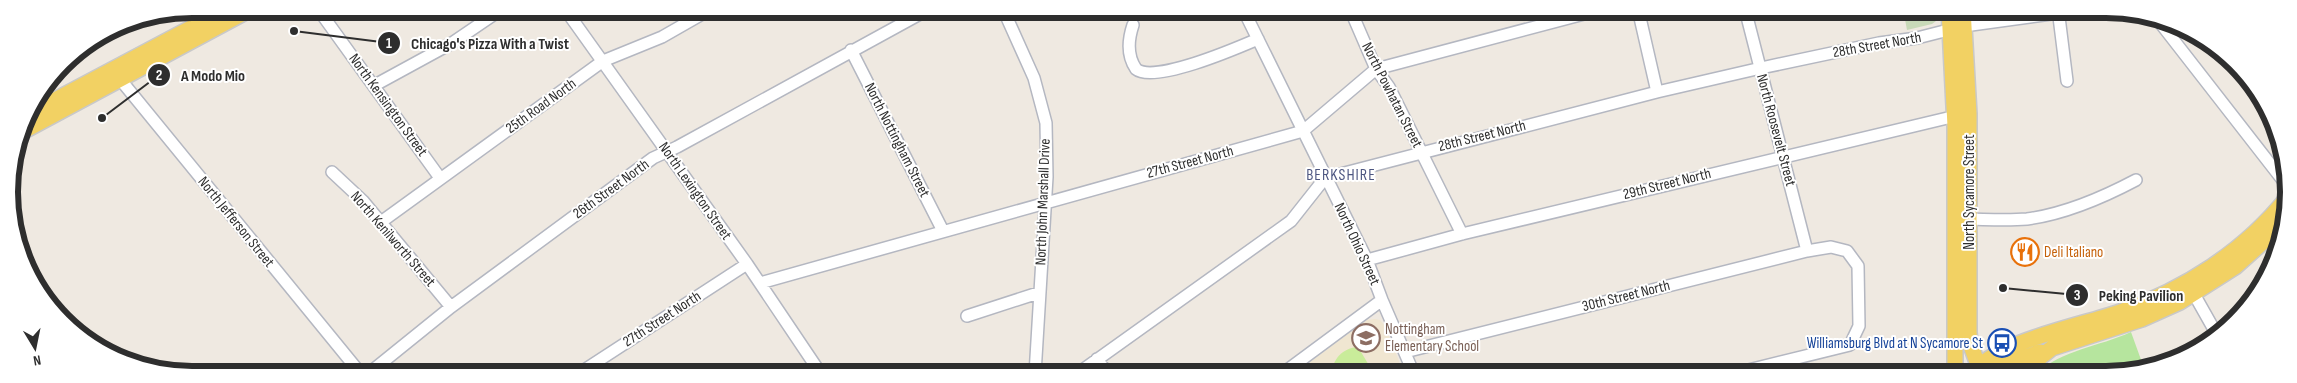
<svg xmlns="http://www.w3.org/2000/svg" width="2297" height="383" viewBox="0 0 2297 383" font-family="'Sofia Sans Condensed',sans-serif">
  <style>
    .education { fill: #f0e6d1 }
    .green { fill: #b6e59e }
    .cemetery { fill: #c8d9b8 }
    .pitch { fill: #c9ec9a }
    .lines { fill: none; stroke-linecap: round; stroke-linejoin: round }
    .minor-casing { stroke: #b4b7c1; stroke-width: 14 }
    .major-casing { stroke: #c9c9c9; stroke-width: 18 }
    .minor { stroke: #fff; stroke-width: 11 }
    .major { stroke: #f2d163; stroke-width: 15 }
    .labels { text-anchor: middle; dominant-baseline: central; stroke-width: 4; stroke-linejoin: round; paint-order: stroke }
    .street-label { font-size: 15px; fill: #2e2e2e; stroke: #fff }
    .food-label { font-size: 15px; fill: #c56008; stroke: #fff; text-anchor: start }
    .education-label { font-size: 15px; fill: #785e54; stroke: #fff; text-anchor: start }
    .transit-label { font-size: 15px; fill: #164399; stroke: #fff; text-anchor: end }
    .neighbourhood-label { font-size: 16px; letter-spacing: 1px; fill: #4d5680; stroke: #fff }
    .rim { fill: none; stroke: #2e2e2e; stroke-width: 6 }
    .leader { fill: none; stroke: #2e2e2e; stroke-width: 2 }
    .callout-dot { fill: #2e2e2e; stroke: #fff; stroke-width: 2 }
    .mark-label { font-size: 15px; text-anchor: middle; font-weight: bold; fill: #fff }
    .callout-label { font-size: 16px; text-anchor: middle; font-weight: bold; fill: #2e2e2e; stroke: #fff; stroke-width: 4; stroke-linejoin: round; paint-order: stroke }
  </style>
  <rect width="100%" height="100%" fill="#efe9e1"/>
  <path class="education" d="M1375 319 1380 320 1385 326 1404 374H1294L1367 320Z"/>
  <path class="green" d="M2131 332 2144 368 2118 374H2035C2064 349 2098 347 2131 332Z"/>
  <path class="cemetery" d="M1903 9H1939L1940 18 1932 24 1907 30Z"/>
  <path class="pitch" d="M1358 347 1370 367V374H1332C1332 359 1343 348 1358 347Z"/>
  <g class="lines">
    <defs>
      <path id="minor" d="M318 9 440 178
        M565 9 747 264 821 374
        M1003 9 1034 78 1046 123 1047 177 1035 374
        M1243 9 1367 260 1382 300 1414 374
        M1350 9 1376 69 1389 87 1462 234
        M1638 9 1657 92
        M1745 9 1807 251
        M2058 9 2067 81
        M2158 20 2285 183
        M1133 25C1128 40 1127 56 1136 69 1154 84 1237 48 1258 39
        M851 50 943 231
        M115 73 361 374
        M375 85 452 43 502 9
        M332 172 363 201 451 307
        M1961 219C1983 219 2005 221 2027 219 2065 214 2102 198 2136 180
        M381 222 603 61 662 37 711 9
        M1367 260 1462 234 1960 115
        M760 283 1303 131 1376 69 1603 9
        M2190 287 2216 333
        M967 316 1038 293
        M1405 352 1807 251 1831 247 1847 251 1858 266 1859 326 1850 345 1732 374
        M1097 359 1108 374
        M368 374 451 307 653 158 677 147 929 9
        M578 374 747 264
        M1077 374 1291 221 1325 178 1657 92 1761 68 1879 43 1917 38 1964 26 2087 9
        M1282 374 1382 300"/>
      <path id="major" d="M1949 9 1955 126V374
        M1963 9 1969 114V332L1970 343 1981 373
        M27 115 227 9
        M20 133 251 9
        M1972 372 1980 373 2040 352
        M1971 374C2000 340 2077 327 2120 312 2184 290 2245 251 2287 198
        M2019 374 2052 348 2142 319 2180 302 2235 267 2282 225"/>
    </defs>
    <use href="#minor" class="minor-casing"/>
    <use href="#major" class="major-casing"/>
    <use href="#minor" class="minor"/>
    <use href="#major" class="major"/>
  </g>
  <defs>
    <symbol id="restaurant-ring" viewBox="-11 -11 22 22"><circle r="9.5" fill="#fff" stroke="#e8710a" stroke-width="1.5"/><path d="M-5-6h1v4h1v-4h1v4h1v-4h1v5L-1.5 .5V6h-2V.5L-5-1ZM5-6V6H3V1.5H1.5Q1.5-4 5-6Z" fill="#e8710a"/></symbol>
    <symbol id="school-ring" viewBox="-11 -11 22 22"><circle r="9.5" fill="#fff" stroke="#8d6e63" stroke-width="1.5"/><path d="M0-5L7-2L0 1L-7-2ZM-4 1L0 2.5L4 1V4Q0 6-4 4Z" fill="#8d6e63"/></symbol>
    <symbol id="bus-ring" viewBox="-11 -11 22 22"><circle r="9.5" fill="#fff" stroke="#1a4fb4" stroke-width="1.5"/><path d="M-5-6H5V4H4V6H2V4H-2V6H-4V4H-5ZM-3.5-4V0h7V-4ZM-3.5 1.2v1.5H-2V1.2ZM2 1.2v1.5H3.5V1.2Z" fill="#1a4fb4"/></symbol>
  </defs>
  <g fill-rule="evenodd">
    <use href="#restaurant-ring" x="2009" y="236" width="32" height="32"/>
    <use href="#school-ring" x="1350" y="322" width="32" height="32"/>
    <use href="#bus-ring" x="1986" y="327" width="32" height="32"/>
  </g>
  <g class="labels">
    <g class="street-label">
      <text transform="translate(1877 45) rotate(-10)">28th Street North</text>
      <text transform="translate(1392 95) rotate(63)">North Powhatan Street</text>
      <text transform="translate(388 105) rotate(54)">North Kensington Street</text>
      <text transform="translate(541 106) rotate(-36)">25th Road North</text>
      <text transform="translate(1776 130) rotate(75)">North Roosevelt Street</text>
      <text transform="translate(1482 136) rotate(-14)">28th Street North</text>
      <text transform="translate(897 140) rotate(63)">North Nottingham Street</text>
      <text transform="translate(1190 162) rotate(-15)">27th Street North</text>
      <text transform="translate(1667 184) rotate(-14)">29th Street North</text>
      <text transform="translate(611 189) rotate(-36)">26th Street North</text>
      <text transform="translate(695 191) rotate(55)">North Lexington Street</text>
      <text transform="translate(1969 192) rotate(-90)">North Sycamore Street</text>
      <text transform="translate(1043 202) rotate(-88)">North John Marshall Drive</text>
      <text transform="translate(236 222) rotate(51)">North Jefferson Street</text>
      <text transform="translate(393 239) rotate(49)">North Kenilworth Street</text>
      <text transform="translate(1357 244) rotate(65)">North Ohio Street</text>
      <text transform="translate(1626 296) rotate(-14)">30th Street North</text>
      <text transform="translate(662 319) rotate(-33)">27th Street North</text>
    </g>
    <g class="food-label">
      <text x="2044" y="252">Deli Italiano</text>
    </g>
    <g class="education-label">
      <text x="1385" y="329">Nottingham<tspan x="1385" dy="17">Elementary School</tspan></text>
    </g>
    <g class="transit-label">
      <text x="1983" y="343">Williamsburg Blvd at N Sycamore St</text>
    </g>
    <g class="neighbourhood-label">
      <text x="1341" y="175">BERKSHIRE</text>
    </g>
  </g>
  <path d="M0 0H2297V383H0ZM192 18H2106A174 174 0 0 1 2280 192V192A174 174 0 0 1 2106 366H192A174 174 0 0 1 18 192V192A174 174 0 0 1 192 18Z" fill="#fff" fill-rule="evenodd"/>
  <path class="rim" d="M192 18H2106A174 174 0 0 1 2280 192V192A174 174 0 0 1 2106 366H192A174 174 0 0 1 18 192V192A174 174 0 0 1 192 18Z"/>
  <path class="leader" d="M294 31L389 43M102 118L159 75M2003 288L2077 295"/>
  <g class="callout-dot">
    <circle cx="294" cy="31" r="5"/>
    <circle cx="102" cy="118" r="5"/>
    <circle cx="2003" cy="288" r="5"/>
    <circle cx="389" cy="43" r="12"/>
    <circle cx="159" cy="75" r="12"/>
    <circle cx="2077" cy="295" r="12"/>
  </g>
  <g class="mark-label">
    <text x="389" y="48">1</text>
    <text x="159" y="80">2</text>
    <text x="2077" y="300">3</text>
  </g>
  <g class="callout-label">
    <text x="490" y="49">Chicago's Pizza With a Twist</text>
    <text x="213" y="81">A Modo Mio</text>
    <text x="2141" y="301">Peking Pavilion</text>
  </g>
  <g transform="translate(35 348) rotate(170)" stroke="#ffffff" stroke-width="4" paint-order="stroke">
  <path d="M0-4L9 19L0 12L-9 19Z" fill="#2e2e2e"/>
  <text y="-8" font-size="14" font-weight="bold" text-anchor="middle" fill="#2e2e2e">N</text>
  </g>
</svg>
